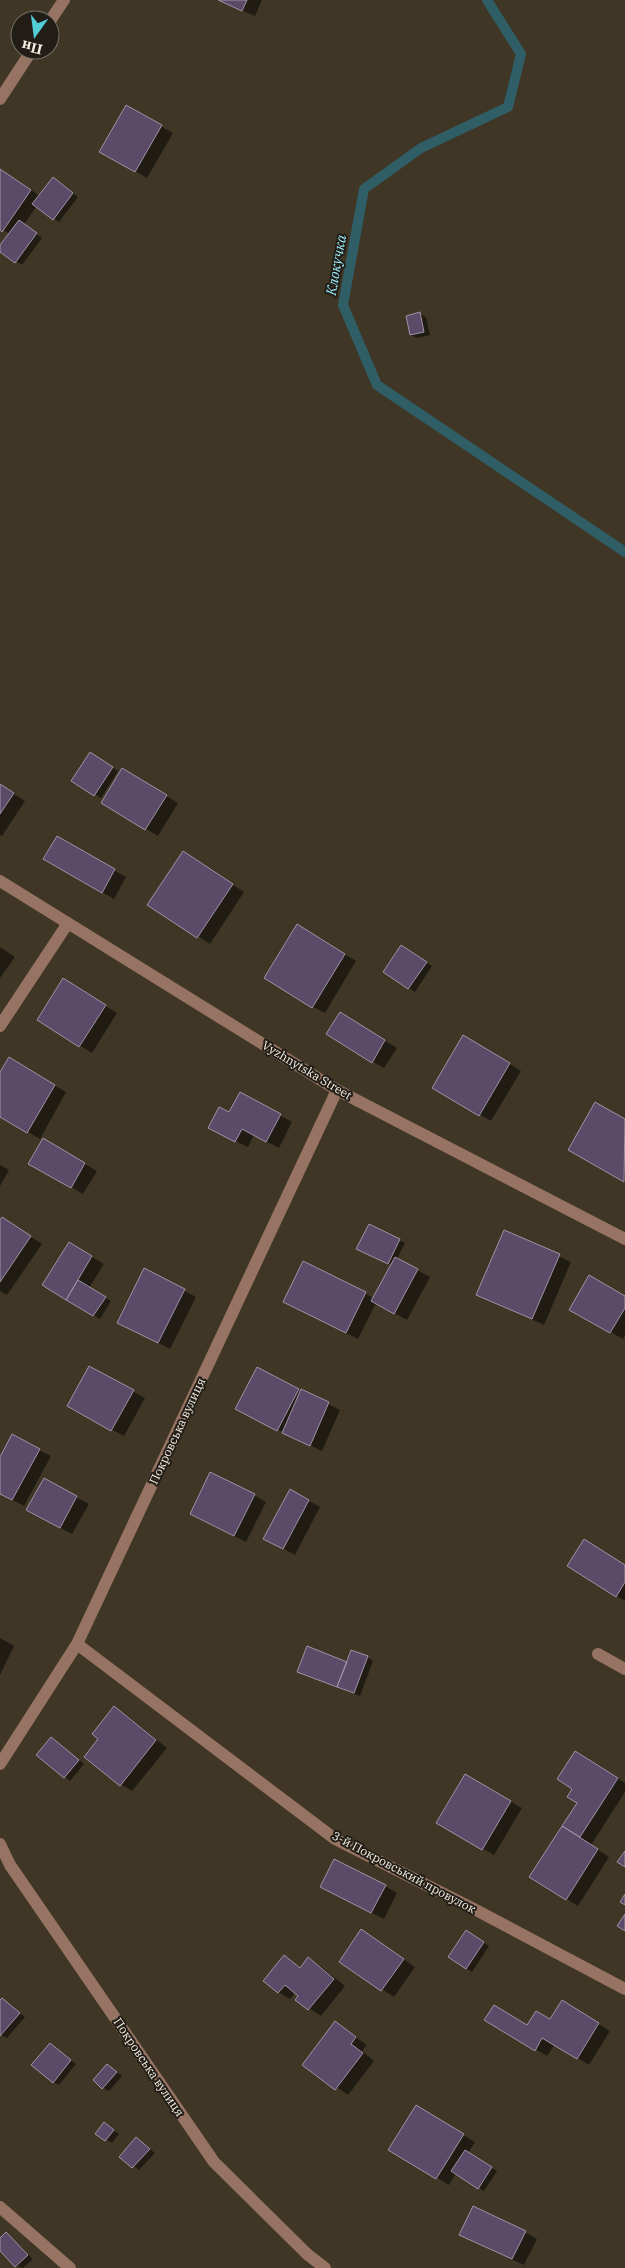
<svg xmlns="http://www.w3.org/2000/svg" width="625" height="2268" viewBox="0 0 625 2268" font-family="'IBM Plex Serif',serif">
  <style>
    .shadow { fill: #0007 }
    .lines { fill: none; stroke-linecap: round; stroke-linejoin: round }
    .stream { stroke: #305e66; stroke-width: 10 }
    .building { fill: #5b4b68; stroke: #9e93a6 }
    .minor { stroke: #967363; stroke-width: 12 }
    .labels { text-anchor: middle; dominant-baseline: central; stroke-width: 4; stroke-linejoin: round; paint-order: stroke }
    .street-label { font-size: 12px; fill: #f5efe5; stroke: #221e17 }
    .water-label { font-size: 14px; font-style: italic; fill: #9ceefd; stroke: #221e17 }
  </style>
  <rect width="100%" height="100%" fill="#3f3625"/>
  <path class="shadow" d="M217 0H262L255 16Z
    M127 107 173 133 147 178 101 151Z
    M0 169 40 196 59 182 78 197 59 222 37 206 24 224 42 238 22 265 0 250 10 234 0 228Z
    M420 314 426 317 430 335 417 338 411 335Z
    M96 757 118 771 101 798 72 780Z
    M123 770 178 803 158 836 103 803Z
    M0 785 25 801 2 836 0 835Z
    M57 838 126 877 114 899 45 859Z
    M195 860 244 892 210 944 149 904Z
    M298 926 356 961 325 1013 313 1007Z
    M0 947 15 957 0 978Z
    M407 950 432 966 415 992 384 972Z
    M75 987 117 1013 92 1053 39 1020Z
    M352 1021 397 1048 384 1068 373 1062Z
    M464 1036 521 1071 491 1121 433 1087Z
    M9 1059 66 1092 40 1139 0 1115V1074Z
    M240 1093 292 1122 279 1148 254 1135 248 1147 221 1134Z
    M596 1104 625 1121V1182L581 1156Z
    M43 1140 97 1171 83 1194 30 1163Z
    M0 1165 9 1170 0 1186Z
    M0 1222 14 1226 42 1244 7 1295 0 1291Z
    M505 1232 571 1262 544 1325 478 1294Z
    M399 1240 405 1243 397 1259 430 1277 407 1320 376 1303 358 1339 284 1302 303 1263 374 1298 392 1265 364 1252Z
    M70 1244 104 1264 89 1288 111 1301 100 1319 44 1285Z
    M145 1270 196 1297 170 1349 131 1329Z
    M625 1297V1335L623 1339 571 1310Z
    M89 1367 145 1398 124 1436 68 1406Z
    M257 1369 340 1410 322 1451 248 1415Z
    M39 1450 51 1456 24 1506 0 1493V1460Z
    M44 1480 89 1504 72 1534 40 1517Z
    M254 1495 266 1502 246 1542 191 1514Z
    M309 1501 320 1507 295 1555 277 1545Z
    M625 1566V1601L616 1596Z
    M0 1638 14 1646 0 1675Z
    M367 1657 373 1661 360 1696 299 1672 347 1663Z
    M114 1708 126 1715 167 1748 132 1791 120 1784 100 1739Z
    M57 1742 84 1764 70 1781 65 1777Z
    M587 1759 625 1783V1792L591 1845 609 1857 578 1906 531 1877 578 1803Z
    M465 1775 522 1808 494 1855 437 1822Z
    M385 1886 397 1893 384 1919 333 1894Z
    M473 1935 489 1946 472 1972 466 1968Z
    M373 1938 415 1967 394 1997 340 1961Z
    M284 1957 301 1968 308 1959 320 1966 345 1986 321 2016 297 2000 300 1996 296 1992 290 1999 278 1992Z
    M2 1999 25 2017 7 2038 0 2034V2002Z
    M562 2002 610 2031 589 2065 555 2044 547 2056 486 2020 527 2026 551 2021Z
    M335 2023 367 2045 362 2051 374 2061 348 2095 304 2064Z
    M56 2048 76 2064 59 2085 53 2082Z
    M107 2065 122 2076 109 2091 103 2088Z
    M416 2106 475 2142 468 2153 497 2171 484 2191 456 2173 449 2185 390 2150Z
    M110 2127 119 2134 112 2143 97 2134Z
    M137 2139 155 2153 139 2170 121 2156Z
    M525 2232 537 2239 524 2265 461 2235Z
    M7 2234 33 2259 23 2268 16 2266 0 2249V2240Z"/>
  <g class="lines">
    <path class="stream" d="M487 0 521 54 508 107 421 148 364 189 343 305 377 385 625 552"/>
  </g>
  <path class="building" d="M218 0H247L242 11Z
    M126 105 162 125 135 172 99 152Z
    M0 169 31 190 2 232 0 230Z
    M53 177 73 193 53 220 32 204Z
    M19 220 37 233 15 263 0 252V245Z
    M420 312 424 332 410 335 406 316Z
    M90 752 113 767 94 796 71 781Z
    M122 768 167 795 145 830 101 803Z
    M0 784 14 793 0 814Z
    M57 836 115 869 102 893 43 859Z
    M183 851 233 884 197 938 147 905Z
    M297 924 345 954 312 1008 264 978Z
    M401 945 427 962 408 989 383 972Z
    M63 978 106 1005 79 1047 37 1020Z
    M340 1012 385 1040 372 1063 326 1034Z
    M463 1035 510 1063 479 1116 432 1088Z
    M9 1057 55 1085 27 1133 0 1117V1072Z
    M240 1092 281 1114 266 1142 242 1129 235 1142 208 1128 219 1107 229 1112Z
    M595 1102 625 1119 624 1182 568 1150Z
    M43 1138 85 1163 71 1188 28 1164Z
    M2 1217 31 1236 0 1282V1220Z
    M369 1224 400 1239 388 1264 356 1249Z
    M504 1230 560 1254 532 1319 476 1295Z
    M69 1242 92 1256 66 1300 42 1285Z
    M395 1257 418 1269 394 1314 371 1301Z
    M303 1261 366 1292 346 1333 283 1302Z
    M144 1268 185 1289 158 1343 117 1323Z
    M589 1275 625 1296V1308L610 1333 569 1310Z
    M78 1280 106 1297 93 1316 66 1300Z
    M89 1366 134 1390 111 1431 67 1406Z
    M257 1367 299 1389 277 1431 235 1409Z
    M301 1389 329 1402 310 1446 282 1433Z
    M12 1434 40 1449 12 1500 0 1494V1457Z
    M210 1472 255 1494 234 1536 190 1514Z
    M44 1478 77 1496 60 1528 26 1510Z
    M290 1489 309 1500 283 1549 263 1539Z
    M584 1539 625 1565V1582L616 1597 567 1566Z
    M307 1646 347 1662 337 1687 297 1672Z
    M351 1650 368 1656 354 1693 337 1687Z
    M114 1706 156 1740 120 1786 84 1757 98 1739 92 1734Z
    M51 1737 79 1760 64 1778 36 1755Z
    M575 1751 618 1778 580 1837 562 1826 577 1803 567 1797 572 1789 557 1779Z
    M465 1774 511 1801 482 1850 436 1823Z
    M562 1826 598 1849 566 1900 529 1877Z
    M625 1851V1867L617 1862Z
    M334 1859 386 1885 371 1913 320 1887Z
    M625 1894V1905L620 1902Z
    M625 1914V1931L617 1926Z
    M361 1929 404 1959 381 1991 339 1962Z
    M466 1930 484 1942 466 1969 448 1957Z
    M284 1955 300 1968 308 1957 334 1979 308 2010 295 2000 298 1996 285 1985 278 1993 263 1981Z
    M2 1998 20 2013 0 2036V2000Z
    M562 2000 599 2023 577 2059 542 2038 535 2051 484 2020 494 2005 527 2025 536 2011 550 2019Z
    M335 2021 356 2037 351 2044 363 2053 335 2090 302 2065Z
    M50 2043 71 2060 53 2083 31 2065Z
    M107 2064 117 2072 102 2089 93 2080Z
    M416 2105 464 2134 436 2179 388 2150Z
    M104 2122 114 2130 105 2141 95 2134Z
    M136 2137 150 2149 132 2168 119 2157Z
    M465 2150 492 2167 478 2189 451 2171Z
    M473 2206 526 2231 512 2259 459 2235Z
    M6 2232 28 2255 15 2267 0 2251V2238Z"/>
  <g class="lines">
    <path class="minor" d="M50 21 64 0
      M0 99 32 50
      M0 881 337 1090 625 1239
      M0 1026 68 923
      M77 1644 335 1839 476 1910 625 1989
      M598 1654 625 1669
      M0 1764 77 1644 337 1090
      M0 1844 10 1865 214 2162 307 2254 325 2268
      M0 2207 70 2268"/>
  </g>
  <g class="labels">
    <g class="street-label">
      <text transform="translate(307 1070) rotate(31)">Vyzhnytska Street</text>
      <text transform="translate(177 1431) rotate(-65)">Покровська вулиця</text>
      <text transform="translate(404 1872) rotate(28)">3-й Покровський провулок</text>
      <text transform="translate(149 2067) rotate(56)">Покровська вулиця</text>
    </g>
    <g class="water-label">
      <text transform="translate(336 265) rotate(-80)">Клокучка</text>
    </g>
  </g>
  <g transform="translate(35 35) rotate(194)"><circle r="24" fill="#221e17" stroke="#767269"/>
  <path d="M0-4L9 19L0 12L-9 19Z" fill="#52ccd6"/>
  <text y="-8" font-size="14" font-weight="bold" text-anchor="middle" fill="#f5efe5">Пн</text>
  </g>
</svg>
